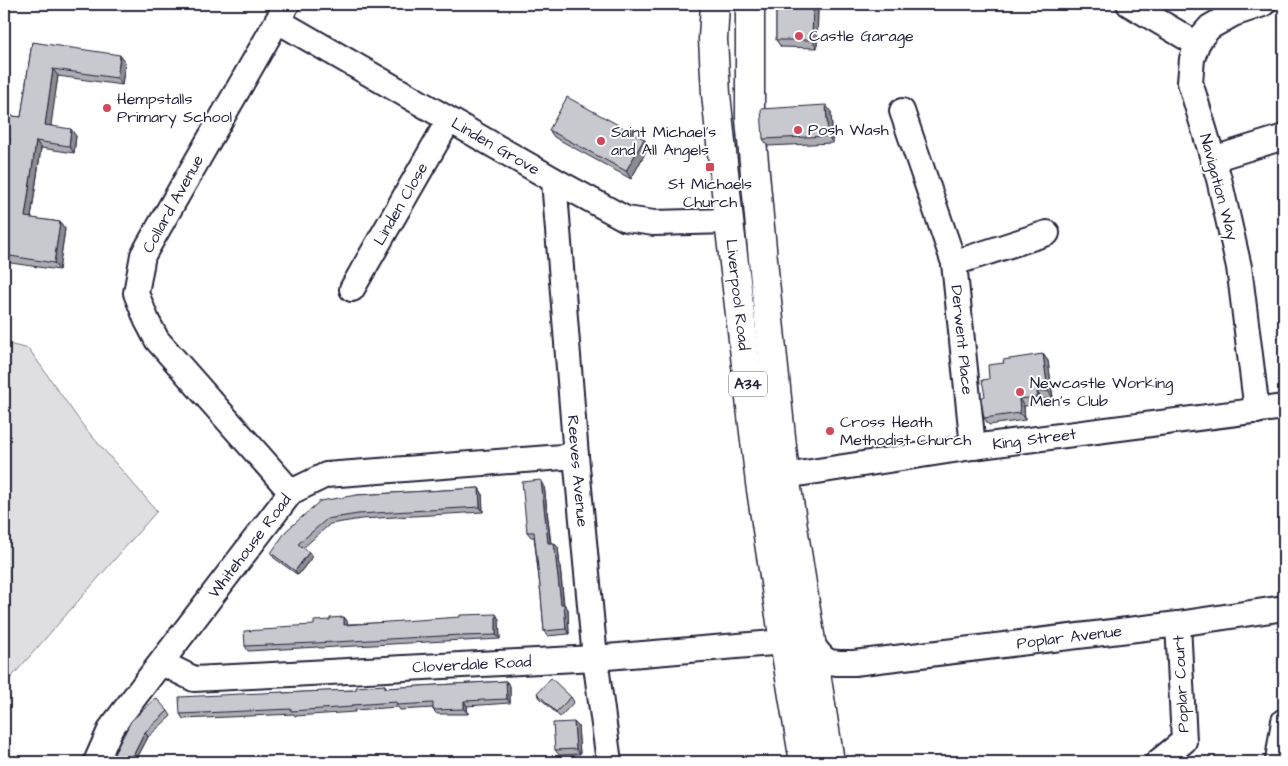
<svg xmlns="http://www.w3.org/2000/svg" width="1288" height="766" viewBox="0 0 1288 766" font-family="'Architects Daughter',sans-serif">
  <style>
    .green { fill: #dfdfe2; stroke: #80808e }
    .lines { fill: none; stroke-linecap: round; stroke-linejoin: round }
    .minor-casing { stroke: #22223b; stroke-width: 28 }
    .highway-casing { stroke: #22223b; stroke-width: 31 }
    .minor { stroke: #fff; stroke-width: 24 }
    .highway { stroke: #fff; stroke-width: 28 }
    .wall { fill: #acacb2; stroke: #22223b }
    .shaded-wall { fill: #8c8c91; stroke: #22223b }
    .building { fill: #c8c8cf; stroke: #22223b }
    .poi-dot { fill: #d1495b; stroke: #fff; stroke-width: 2 }
    .labels { text-anchor: middle; dominant-baseline: central; stroke-width: 4; stroke-linejoin: round; paint-order: stroke }
    .shield { fill: #fff; stroke: #646476; stroke-width: 1 }
    .shield-label { font-size: 15px; font-weight: bold; fill: #22223b }
    .poi-label { font-size: 16px; fill: #22223b; stroke: #fff; text-anchor: start }
    .street-label { font-size: 16px; fill: #22223b; stroke: #fff }
  </style>
  <rect width="100%" height="100%" fill="#fff"/>
  <filter id="ink" filterUnits="userSpaceOnUse"><feTurbulence type="fractalNoise" baseFrequency=".02" numOctaves="2"/><feDisplacementMap in="SourceGraphic" scale="10" xChannelSelector="R" yChannelSelector="G"/><feConvolveMatrix kernelMatrix="1 2 1 2 8 2 1 2 1" color-interpolation-filters="sRGB"/></filter>
  <g filter="url(#ink)">
    <path class="green" d="M4 343 29 349 84 427 157 511 9 680 5 762H4Z"/>
    <g class="lines">
      <defs>
        <g id="minor">
          <path d="M287 4 143 255 136 293 147 321 157 340 291 492"/>
          <path d="M1129 4 1197 44"/>
          <path id="s1" d="M278 21 554 180 626 219 654 223 729 221"/>
          <path id="s2" d="M902 111 954 263 973 447"/>
          <path d="M1213 159 1284 137"/>
          <path id="s3" d="M554 180 576 456 595 658 609 762"/>
          <path d="M954 263 1047 233"/>
          <path id="s4" d="M352 289 449 120"/>
          <path d="M1257 411 1239 267 1219 179 1190 82 1192 59 1197 44 1202 36 1210 27 1233 14 1263 4"/>
          <path id="s5" d="M785 476 973 447 1284 407"/>
          <path id="s6" d="M811 643C827 665 827 663 854 663L1178 624 1284 608"/>
          <path id="s7" d="M162 663 194 679 595 658 784 642"/>
          <path d="M1278 760 1284 721"/>
          <path id="s8" d="M96 762 111 728 291 492 326 475 576 456"/>
          <path d="M1158 762 1184 741 1178 624"/>
        </g>
        <g id="highway">
          <path id="s9" d="M715 4 713 39 716 94 729 221 760 483 784 642 804 762"/>
          <path d="M750 4V119L765 281 785 476 830 762"/>
        </g>
      </defs>
      <use href="#minor" class="minor-casing"/>
      <use href="#highway" class="highway-casing"/>
      <use href="#minor" class="minor"/>
      <use href="#highway" class="highway"/>
    </g>
    <path class="wall" d="M776 4H817L818 5 817 48 781 47 776 40Z
      M32 42 125 62 122 85 58 76 50 125 76 136 74 153 41 148 31 218 60 222 65 229 59 270 4 262V183L9 145 4 144V115L21 117Z
      M831 112 833 143 768 146 763 139Z
      M549 130 649 146 631 179 554 137Z
      M1043 354 1048 361 1053 398 1042 399 1043 404 1024 406 1025 420 989 425 984 418 989 379 1004 363Z
      M541 480 544 485 551 543H554L558 547 564 604 568 609 569 634 547 636 544 631 541 595 534 537H531L527 532Z
      M479 488 482 493 483 512 361 519 330 524 303 548 309 552 312 557 298 575 274 558 271 553 357 495Z
      M344 617 347 621V624L499 619 500 639 464 641 463 640 319 648 318 647 248 651 245 646Z
      M506 681 510 686V703L467 706 468 714H437L433 710V708L400 710 398 707 355 710V712L295 716 294 714 183 719 180 714 283 692 284 693 356 690 385 685 387 688Z
      M537 693 571 697 574 702 560 717 540 698Z
      M168 711 171 716 148 737 135 762H110Z
      M578 726 580 754 559 755 555 750Z"/>
    <path class="shaded-wall" d="M813 4H817L818 5 817 48 812 40Z
      M120 55 125 62 122 85 117 78Z
      M53 69 58 76 50 132 45 125Z
      M826 105 831 112 833 143 828 136Z
      M71 129 76 136 74 153 69 146Z
      M644 139 649 146 631 179 626 171Z
      M36 141 41 148 30 224 25 217Z
      M60 222 65 229 59 270 54 263Z
      M1043 354 1048 361 1053 398 1048 391Z
      M1037 392 1042 399 1043 404 1038 397Z
      M1019 399 1024 406 1025 420 1020 413Z
      M541 480 544 485 551 548 548 543Z
      M479 488 482 493 483 512 480 507Z
      M554 543 558 547 564 609 561 604Z
      M309 552 312 557 298 575 295 571Z
      M564 604 568 609 569 634 566 629Z
      M496 614 499 619 500 639 496 635Z
      M344 617 347 621 348 629 344 625Z
      M506 681 510 686V703L507 699Z
      M464 701 467 706 468 714 464 709Z
      M574 722 578 726 580 754 576 749Z
      M145 732 148 737 135 762H130Z"/>
    <path class="building" d="M776 4H813L812 40H776Z
      M32 42 120 55 117 78 53 69 45 125 71 129 69 146 36 141 25 217 60 222 54 263 4 255V183L10 138 4 137V115L21 117Z
      M567 97 644 139 626 171 549 130Z
      M826 105 828 136 763 139 761 109Z
      M1043 354 1048 391 1037 392 1038 397 1019 399 1020 413 984 418 981 398 985 396 982 380 989 379 988 365 1004 363 1003 360Z
      M541 480 548 543H554L561 604H564L566 629 544 631 541 595 534 532H527L522 482Z
      M479 488 480 507 358 514 327 519 298 544 309 552 295 571 271 553 286 531 320 501 357 495Z
      M496 614V635L460 636V635L316 643 245 646 244 631 278 629V627L314 625V621L330 620V618L344 617V625L460 617V615Z
      M551 678 571 697 556 712 537 693Z
      M506 681 507 699 464 701V709L433 710V703L397 705 396 702 352 705V707L291 711V709L180 714 179 697 283 692V693L325 691 356 690V687L385 685V688Z
      M156 698 168 711 145 732 130 762H110L131 721Z
      M574 722 576 749 555 750 553 723Z"/>
  </g>
  <g class="poi-dot">
    <circle cx="799" cy="36" r="5"/>
    <circle cx="107" cy="108" r="5"/>
    <circle cx="798" cy="130" r="5"/>
    <circle cx="601" cy="141" r="5"/>
    <rect x="705" y="162" width="10" height="10" rx="2.5"/>
    <circle cx="1020" cy="392" r="5"/>
    <circle cx="830" cy="431" r="5"/>
  </g>
  <g class="labels">
    <rect class="shield" x="729" y="371.5" width="38" height="25" rx="4"/>
    <g class="shield-label">
      <text x="748" y="384">A34</text>
    </g>
    <g class="poi-label">
      <text x="809" y="36">Castle Garage</text>
      <text x="117" y="99">Hempstalls<tspan x="117" dy="18">Primary School</tspan></text>
      <text x="808" y="130">Posh Wash</text>
      <text x="611" y="132">Saint Michael's<tspan x="611" dy="18">and All Angels</tspan></text>
      <text x="710" y="184" text-anchor="middle">St Michaels<tspan x="710" dy="18">Church</tspan></text>
      <text x="1030" y="383">Newcastle Working<tspan x="1030" dy="18">Men's Club</tspan></text>
      <text x="840" y="422">Cross Heath<tspan x="840" dy="18">Methodist Church</tspan></text>
    </g>
    <g class="street-label">
      <text stroke="none"><textPath href="#s1" startOffset="251">Linden Grove</textPath></text>
      <text transform="translate(1219 187) rotate(75)">Navigation Way</text>
      <text transform="translate(173 204) rotate(-61)">Collard Avenue</text>
      <text stroke="none"><textPath href="#s4" startOffset="98">Linden Close</textPath></text>
      <text stroke="none"><textPath href="#s9" startOffset="292">Liverpool Road</textPath></text>
      <text stroke="none"><textPath href="#s2" startOffset="238">Derwent Place</textPath></text>
      <text stroke="none"><textPath href="#s5" startOffset="252">King Street</textPath></text>
      <text stroke="none"><textPath href="#s3" startOffset="292">Reeves Avenue</textPath></text>
      <text stroke="none"><textPath href="#s8" startOffset="266">Whitehouse Road</textPath></text>
      <text stroke="none"><textPath href="#s6" startOffset="268">Poplar Avenue</textPath></text>
      <text stroke="none"><textPath href="#s7" startOffset="314">Cloverdale Road</textPath></text>
      <text transform="translate(1181 684) rotate(-93)">Poplar Court</text>
    </g>
  </g>
  <rect width="1288" height="766" fill="none" stroke="#fff" stroke-width="20"/>
  <rect x="10" y="10" width="1268" height="746" fill="none" stroke="#22223b" stroke-width="2" filter="url(#ink)"/>
</svg>
